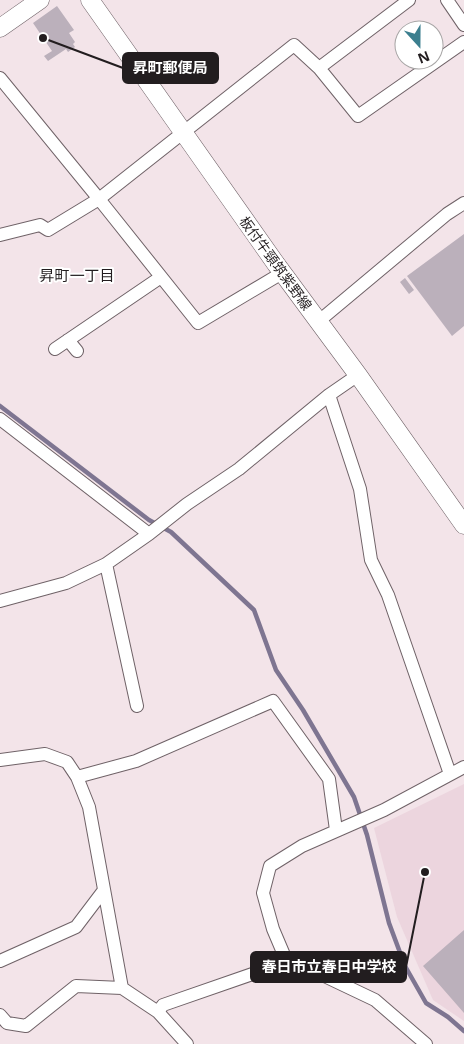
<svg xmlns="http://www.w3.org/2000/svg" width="464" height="1044" viewBox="0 0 464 1044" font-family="'Noto Sans','Noto Sans JP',sans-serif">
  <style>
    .built { fill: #ecd5de }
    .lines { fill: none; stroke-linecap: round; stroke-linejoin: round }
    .stream { stroke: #7e7591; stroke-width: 4.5 }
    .building { fill: #bbb0bb }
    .street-casing { stroke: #6f6267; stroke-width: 14 }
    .secondary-casing { stroke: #6f6267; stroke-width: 19 }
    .street { stroke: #fff; stroke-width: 12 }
    .secondary { stroke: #fff; stroke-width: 18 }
    .labels { text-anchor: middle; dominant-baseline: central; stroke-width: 4; stroke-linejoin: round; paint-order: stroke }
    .street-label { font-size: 14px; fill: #221d1f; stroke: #fff }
    .neighbourhood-label { font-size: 15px; fill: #221d1f; stroke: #fff }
    .leader { fill: none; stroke: #221d1f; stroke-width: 2 }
    .callout-dot { fill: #221d1f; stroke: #fff; stroke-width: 2 }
    .callout { fill: #221d1f; stroke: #221d1f; stroke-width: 2 }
    .callout-label { font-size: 15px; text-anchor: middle; font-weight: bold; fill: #fff }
  </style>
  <rect width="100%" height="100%" fill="#f3e4e9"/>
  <path class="built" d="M464 784V1021L433 1000 397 917 374 828Z"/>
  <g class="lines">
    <path class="stream" d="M0 406 149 520 171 532 254 610 276 670 303 710 354 797 367 835 389 923 405 966 426 1003 448 1017 464 1031"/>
  </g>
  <path class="building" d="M57 6 74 30 69 33 75 42 73 44 75 47 68 52 66 49 48 61 44 56 52 51 33 23Z
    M464 234V326L452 336 407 276Z
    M405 278 414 290 409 294 400 282Z
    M464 930V1013L423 966Z"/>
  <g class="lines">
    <defs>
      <path id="street" d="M447 0 464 25
        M319 68 358 116 464 42
        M0 78 99 199 294 45 319 68 409 0
        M0 235 40 225 48 230 99 199 198 323 282 273
        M319 321 447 214 464 203
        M68 340 77 351
        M55 349 161 277
        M329 395 360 489 371 560 388 595 450 774
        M0 419 149 534
        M106 564 137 706
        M0 601 66 583 106 564 149 534 187 504 239 469 329 395 358 375
        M0 760 45 754 67 762 77 777
        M0 961 76 927 104 890
        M158 1012 163 1005 287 962
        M0 1015 7 1023 26 1026 76 986 122 988
        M187 1044 158 1012 122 988 89 807 77 777 136 761 273 701 329 779 336 830
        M426 1044 375 1000 314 971 287 962 273 929 263 893 270 866 302 846 384 810 464 767"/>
      <path id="secondary" d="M90 0 276 264 358 375 464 525
        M0 28 40 0"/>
    </defs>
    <use href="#street" class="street-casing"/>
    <use href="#secondary" class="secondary-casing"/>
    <use href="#street" class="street"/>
    <use href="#secondary" class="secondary"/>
  </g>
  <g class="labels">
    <g class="street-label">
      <text transform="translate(276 263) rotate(54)">板付牛頸筑紫野線</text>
    </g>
    <g class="neighbourhood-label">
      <text x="77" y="275">昇町一丁目</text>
    </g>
  </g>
  <path class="leader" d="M43 38L123 68M425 872L406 967"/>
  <g class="callout-dot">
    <circle cx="43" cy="38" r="5"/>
    <circle cx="425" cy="872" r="5"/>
  </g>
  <g class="callout">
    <rect x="123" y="53" width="95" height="30" rx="5"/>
    <rect x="251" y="952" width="155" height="30" rx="5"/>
  </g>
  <g class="callout-label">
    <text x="170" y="73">昇町郵便局</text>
    <text x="329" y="972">春日市立春日中学校</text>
  </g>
  <g transform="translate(419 45) rotate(159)"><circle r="24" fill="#ffffff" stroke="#a7a5a5"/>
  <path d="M0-4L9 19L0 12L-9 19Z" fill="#3c7f8f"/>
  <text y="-8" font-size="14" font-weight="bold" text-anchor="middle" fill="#221d1f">N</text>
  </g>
</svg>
